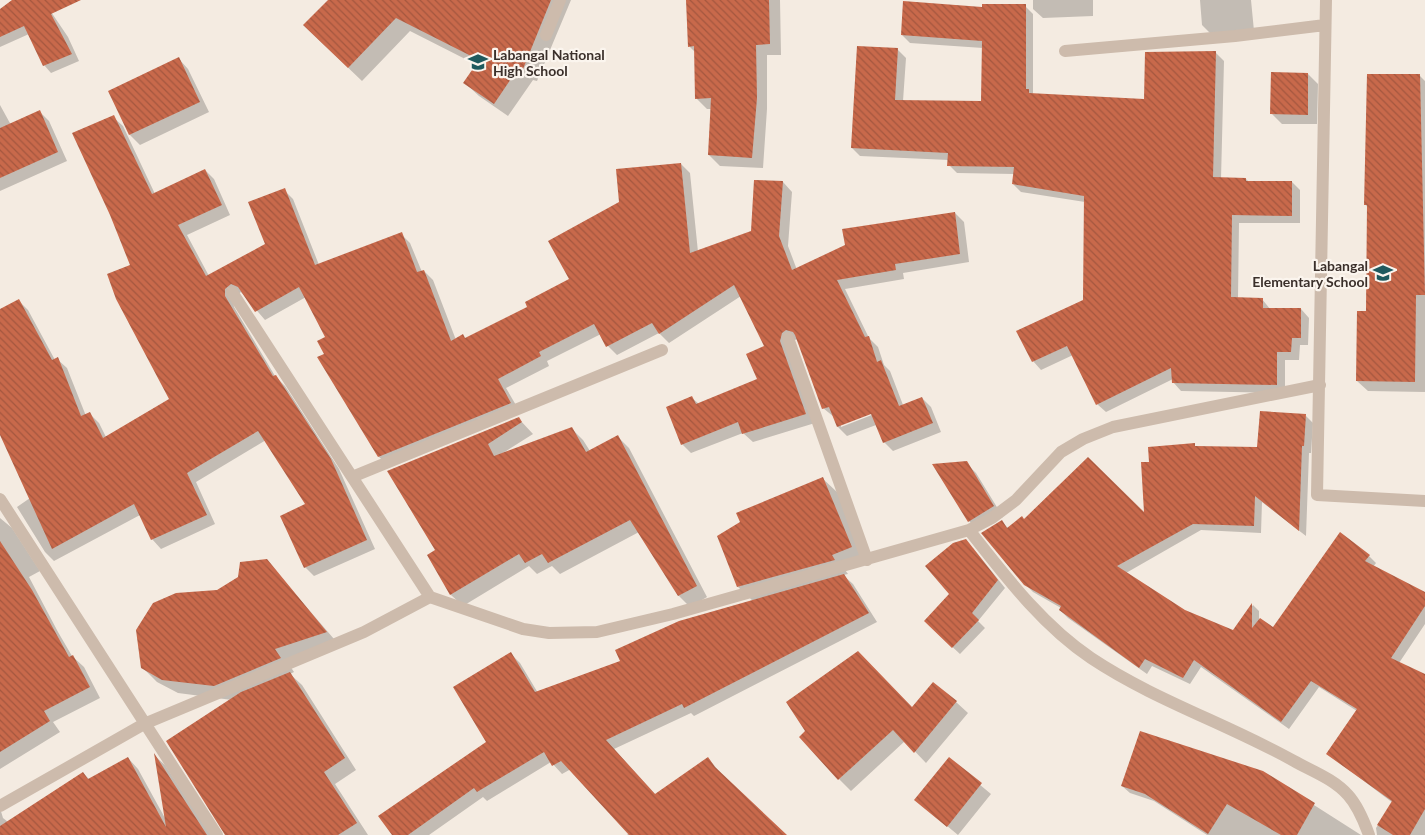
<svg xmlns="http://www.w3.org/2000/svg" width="1425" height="835" viewBox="0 0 1425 835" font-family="Lato,sans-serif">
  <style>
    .shadow { fill: #0003; fill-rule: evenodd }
    .building { fill: url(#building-back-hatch) }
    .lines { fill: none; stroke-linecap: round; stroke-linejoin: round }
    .street { stroke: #cdbbac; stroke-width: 12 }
    .labels { text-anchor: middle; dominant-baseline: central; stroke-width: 4.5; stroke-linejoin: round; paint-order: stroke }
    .poi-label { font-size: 14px; font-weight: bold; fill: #3b302b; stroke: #fbf5ee; text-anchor: start }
  </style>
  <defs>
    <pattern id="building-back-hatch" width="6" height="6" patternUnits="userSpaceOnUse" patternTransform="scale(1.25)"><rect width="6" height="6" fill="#c8694b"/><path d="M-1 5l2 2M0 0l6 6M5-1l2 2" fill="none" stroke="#a4573f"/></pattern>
  </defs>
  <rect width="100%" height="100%" fill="#f4ebe1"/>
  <path class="shadow" d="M16 0H43L68 37 79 61 51 73 44 65 29 34 0 47V10Z
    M329 0H571L537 81 533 80 508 116 479 96 465 83 477 65 410 31 362 81 318 39Z
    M688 0H780L781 55H767V109L763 168 720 166 709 155 712 109H707L696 98 695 52 689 46Z
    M1033 0H1093V16L1043 18 1033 9Z
    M1200 0H1251L1254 31 1211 34 1202 25Z
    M1025 6 1033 14V94L1145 101 1216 53 1224 61 1221 179H1246L1249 182H1292L1300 190V223H1239L1238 298 1262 299 1270 309H1301L1309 318 1308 345H1300L1299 360H1285V393L1181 391 1173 382V379L1106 412 1097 404 1073 355 1041 370 1033 361 1084 301 1085 202 1021 192 1013 184 1014 174 957 173 949 165V160L860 156 852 148 898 50 906 58 903 101 982 102 983 48 910 43 902 35 984 8Z
    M179 59 188 69 209 112 140 145 130 135 110 92Z
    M1308 74 1318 84 1317 124H1282L1272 114Z
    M1420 76 1425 81V392L1368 391 1357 381 1367 313 1368 208 1365 204Z
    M0 105 11 125 40 112 49 121 67 161 0 191Z
    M113 117 123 126 155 194 205 170 214 179 230 215 187 235 209 276 266 245 284 190 293 199 319 265 401 234 410 243 422 272 424 271 433 280 456 340 466 339 529 308 571 280 620 203 681 164 690 173 698 252 752 232 783 182 792 192 788 246 797 270 955 213 964 222 969 262 903 273 904 279 845 289 869 338 878 347 884 365 890 371 903 405 922 398 931 407 941 432 893 451 884 442 876 425 847 436 838 427 834 417 823 408 798 339 791 341 815 423 753 442 743 433 691 453 682 444 692 398 699 404 758 380 766 347 741 296 669 343 659 333 617 355 608 346 601 334 547 361 549 366 506 388 520 412 389 466 379 457 319 358 325 355 327 338 306 297 265 320 241 292 233 298 234 307 275 376 285 386 339 469 375 549 314 576 305 567 307 505 266 440 196 482 215 524 161 549 152 539 140 515 54 561 45 552 17 507 30 498 0 432V311L19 301 28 310 55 360 57 359 67 368 86 416 90 414 99 423 106 437 171 400 131 266ZM876 411 877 413 841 427V425Z
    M1306 416 1313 423 1311 453H1309L1306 536 1262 502 1261 533 1201 530 1126 573 1185 611 1233 632 1253 605 1259 611V619L1274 629 1369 556 1376 563 1373 567 1425 593V624L1399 663 1425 675V835H1377L1376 828 1393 803 1328 754 1357 711 1319 687 1289 729 1201 667 1190 684 1152 666 1147 674 1068 618 1060 610 1061 608 1033 592 1025 584 1002 522 1009 529 1024 520 1145 515 1150 463 1194 445 1196 447 1258 448Z
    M519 419 533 434 503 453 572 429 583 440 590 451 618 437 629 448 707 597 690 607 679 596 639 532 560 574 552 566 537 574 529 566 463 606 451 595 428 556 437 550 389 472Z
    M966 463 976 473 1003 517 978 531 969 521Z
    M822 478 837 492 866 561 845 570 848 574 843 575 853 584 877 622 694 716 691 713 614 749 656 795 708 758 723 776 785 835H627L629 833 571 769 562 774 551 762 487 801 483 797 429 835H394L488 742 511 654 520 663 538 693 622 662 753 601 738 587Z
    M0 518 12 528 40 571 29 577 58 632 72 656 84 667 100 698 53 722 60 732 0 769Z
    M973 548 1005 588 978 621 985 628 960 654 932 628Z
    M266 560 340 646 288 663 294 672 290 674 302 685 356 770 335 784 368 835H228L232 700 178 693 157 682 143 668 218 591Z
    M956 702 968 713 926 763 905 741 851 791 839 779 912 709Z
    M156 757 165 765 211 835H0V808L3 818 8 822 83 773 90 780 128 758 138 769 166 820Z
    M949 759 991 794 958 835 916 800Z
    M1262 772 1361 835H1207L1154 801 1130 793 1122 786Z"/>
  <path class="building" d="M12 0H81L51 14 72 54 43 66 24 26 0 37V9Z
    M328 0H551L523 69 519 67 494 104 463 83 479 60 396 18 348 68 303 25Z
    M686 0H769L770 44 756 45 757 98 752 158 708 155 711 98 695 99 694 46 688 47Z
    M903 1 982 7V4H1026V89H1029V93L1144 99 1145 52 1216 51 1213 177 1246 178V181H1292V216L1232 215 1231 297 1263 298V308H1301V338H1292L1291 352H1277V385L1172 383 1171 368 1096 405 1067 346 1032 362 1016 331 1083 300 1084 196 1012 184 1014 167 947 166 948 153 851 148 857 46 898 48 895 100 981 101 982 41 901 35Z
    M179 57 200 102 129 135 108 91Z
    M1271 72 1308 73V115L1270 114Z
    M1367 74H1420L1425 295H1416L1415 382 1356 381 1357 311H1366L1367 205H1364Z
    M40 110 58 152 0 178V128Z
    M114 115 152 194 205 169 222 205 178 225 206 276 265 244 248 202 285 188 315 265 402 232 417 272 424 270 451 341 463 334 465 338 527 307 525 302 569 279 548 241 619 202 616 169 681 163 690 253 751 231 754 180 783 181 779 236 792 270 845 245 842 229 955 212 960 254 895 264 896 270 837 280 865 337 869 336 877 362 881 360 899 406 922 397 933 423 883 443 871 414 837 427 829 407 822 409 795 335 793 332 786 330 782 333 780 341 806 414 742 434 738 422 681 445 666 407 692 396 696 404 757 379 746 354 764 346 734 285 659 334 652 323 606 347 594 324 539 352 541 356 498 379 511 403 378 457 317 357 324 354 317 341 325 337 299 287 255 312 238 287 231 284 225 289V296L273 376 276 375 331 459 367 540 304 568 280 516 305 504 258 431 187 473 207 515 151 540 134 504 52 549 0 435V309L19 299 52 360 58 357 81 416 90 412 103 438 169 399 116 299 107 274 130 265 110 215 72 133Z
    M1260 411 1306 414 1304 446H1302L1299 531 1255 496 1254 526 1193 524 1117 566 1185 610 1233 630 1252 603V628L1260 618 1273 627 1340 532 1370 555 1365 561 1425 592V606L1391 658 1425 674V809L1410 835H1393L1377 825 1392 801 1326 754 1357 709 1311 681 1281 722 1194 660 1183 678 1145 659 1139 668 1059 610 1061 606 1024 585 981 533 1002 520 1007 528 1022 516 1024 519 1088 457 1144 512 1141 462H1149L1148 447 1195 443V446L1257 447Z
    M519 417 522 422 488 444 494 456 572 427 586 452 618 435 697 586 678 596 630 520 548 563 542 554 525 563 519 554 450 595 427 555 435 550 387 471Z
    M967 461 994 506 968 522 932 464Z
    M823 477 852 547 832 555 835 560 737 587 717 536 740 522 736 513Z
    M966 539 998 580 972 613 979 620 952 648 924 621 949 594 925 566 953 543Z
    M0 541 32 590 69 657 73 655 90 687 44 711 50 721 0 752Z
    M267 559 327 632 275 649 281 658 214 686 162 680 141 668 136 630 153 603 176 593 217 590 238 577 240 562Z
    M844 574 869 613 684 708 682 704 606 740 655 794 708 757 715 767 787 835H629L561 761 552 766 544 752 477 792 474 788 408 835H392L378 816 486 742 453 687 511 652 535 692 620 661 615 650 679 621Z
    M858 651 912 707 933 682 957 701 914 753 893 730 838 780 799 737 805 731 786 702Z
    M290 672 345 758 324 772 357 823 338 835H225L166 741 241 692Z
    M1140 731 1263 771 1315 803 1297 835H1281L1227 804 1208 834 1145 794 1121 786Z
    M154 753 207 835H0V826L83 772 88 779 128 757 166 827Z
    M949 757 982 783 947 827 914 800Z"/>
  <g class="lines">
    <path class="street" d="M1326 0 1317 495 1425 501
      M546 35 560 0
      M1065 51 1235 36 1325 25
      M232 292 430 597
      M788 338 867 560
      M352 477 662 350
      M0 499 217 835
      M969 530C1006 577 1042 625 1091 658 1154 700 1228 724 1294 761 1312 771 1334 779 1348 795 1358 806 1364 821 1369 835
      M0 806 144 724 364 632 430 597 523 629 549 633 597 632 673 614 969 530 992 518 1016 500 1061 452 1083 439 1113 427 1320 385"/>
  </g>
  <defs>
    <symbol id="school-bare" viewBox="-9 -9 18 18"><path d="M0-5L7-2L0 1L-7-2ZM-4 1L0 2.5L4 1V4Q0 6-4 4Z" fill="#1f5a5e" stroke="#fbf5ee" stroke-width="2.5" paint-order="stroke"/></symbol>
  </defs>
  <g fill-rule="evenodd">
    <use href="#school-bare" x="464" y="48" width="28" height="28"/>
    <use href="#school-bare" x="1369" y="259" width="28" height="28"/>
  </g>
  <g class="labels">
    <g class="poi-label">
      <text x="493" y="54">Labangal National<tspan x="493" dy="16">High School</tspan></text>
      <text x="1368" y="265" text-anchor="end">Labangal<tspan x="1368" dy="16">Elementary School</tspan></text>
    </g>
  </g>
</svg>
